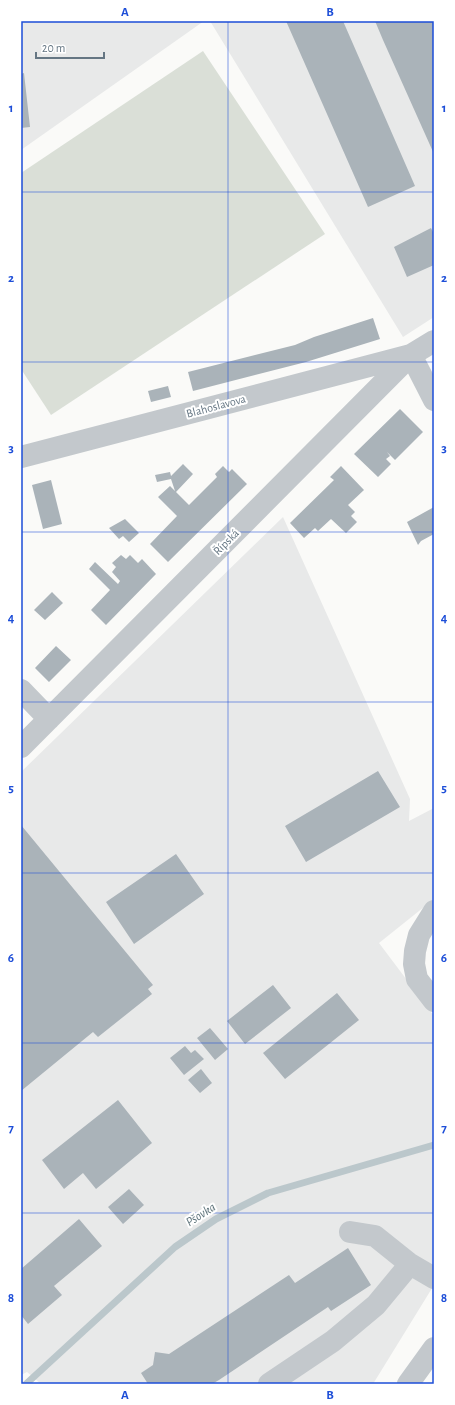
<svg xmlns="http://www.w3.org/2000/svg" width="455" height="1405" viewBox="0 0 455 1405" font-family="'Alegreya Sans',sans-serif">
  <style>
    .built { fill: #e8e9e9 }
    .green { fill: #dadfd7 }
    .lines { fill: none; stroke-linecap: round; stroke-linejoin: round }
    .stream { stroke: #bbc7cb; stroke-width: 7 }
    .building { fill: #aab3b9 }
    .minor { stroke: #c3c8cc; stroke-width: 22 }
    .grid { fill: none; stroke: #1d4ed8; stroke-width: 1; stroke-opacity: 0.55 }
    .labels { text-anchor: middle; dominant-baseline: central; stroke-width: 4; stroke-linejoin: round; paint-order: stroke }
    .street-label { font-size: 12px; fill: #657683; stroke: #fff }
    .water-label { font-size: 13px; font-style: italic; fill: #60757c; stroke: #fff }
    .neatline { fill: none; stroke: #1d4ed8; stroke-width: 1.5 }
    .grid-label { font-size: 13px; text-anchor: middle; font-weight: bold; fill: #1d4ed8 }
  </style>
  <rect width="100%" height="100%" fill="#fafaf8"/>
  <path class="built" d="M21 21H204L21 150Z
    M210 21H434V317L403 337Z
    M283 517 410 799 409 821 434 808V899L379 943 434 1016V1285L373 1384H41L27 1372 21 1375V772Z"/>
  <path class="green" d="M203 51 325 234 51 415 21 369V173Z"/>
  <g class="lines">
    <path class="stream" d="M26 1384 175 1247 216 1219 268 1193 434 1145"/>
  </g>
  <path class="building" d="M286 21H343L415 186 368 207Z
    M375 21H434V154L383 40Z
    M24 73 30 127 21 128V74Z
    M431 228 434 234V265L407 277 394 247Z
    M373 318 380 339 306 362 193 391 188 372 295 345 314 337Z
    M168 386 171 397 151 402 148 391Z
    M400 409 423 432 395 460 387 452 390 456 386 459 391 464 378 477 354 454Z
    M183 464 193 474 176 492 189 505 217 477 215 474 223 466 229 472 232 469 247 484 168 562 150 544 177 516 158 497 170 486 175 491 171 479 157 482 155 475 170 472 171 476Z
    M341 466 364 490 348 505 355 512 351 516 357 522 346 533 331 519 318 531 315 528 304 538 290 523 334 480 330 477Z
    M51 480 62 524 43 529 32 485Z
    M434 507V534L421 541 418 545 407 522Z
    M125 519 139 533 129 542 123 536 119 539 109 528Z
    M121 555 126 559 130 555 138 563 142 559 156 574 106 625 91 610 110 590 89 569 95 562 118 584 120 581 112 572 116 567 112 563Z
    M52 592 63 603 45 620 34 610Z
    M56 646 71 660 49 682 35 668Z
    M378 771 400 807 306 862 285 826Z
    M21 825 153 985 148 989 152 994 98 1037 93 1032 21 1091Z
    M176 854 204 894 134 944 106 902Z
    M273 985 291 1008 245 1044 227 1021Z
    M337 993 359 1020 285 1079 263 1053Z
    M210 1028 228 1049 215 1060 197 1038Z
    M185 1046 191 1053 195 1050 204 1059 184 1075 170 1058Z
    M201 1069 212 1083 200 1093 188 1080Z
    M118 1100 152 1143 96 1189 83 1173 64 1189 42 1160Z
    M129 1189 144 1205 123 1224 108 1207Z
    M79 1219 102 1246 54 1286 62 1295 28 1324 21 1315V1269Z
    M348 1248 371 1285 331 1311 328 1307 219 1380 212 1384H148L141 1373 153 1365 155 1352 169 1354 289 1275 295 1283Z"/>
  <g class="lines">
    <path class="minor" d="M21 457 411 355 434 400
      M21 690 49 719
      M21 747 411 355 434 341
      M434 911 419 935 415 951 414 964 417 979 434 1001
      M350 1232 375 1236 410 1264
      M269 1384 333 1341 376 1305 410 1264 434 1278
      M408 1384 434 1348"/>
  </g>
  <path class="grid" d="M228 21V1384M21 192H434M21 362H434M21 532H434M21 702H434M21 873H434M21 1043H434M21 1213H434"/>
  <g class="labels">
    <g class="street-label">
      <text transform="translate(216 406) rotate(-15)">Blahoslavova</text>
      <text transform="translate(226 542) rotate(-45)">Řípská</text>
    </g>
    <g class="water-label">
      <text transform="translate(201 1215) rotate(-33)">Pšovka</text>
    </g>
  </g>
  <rect width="455" height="1405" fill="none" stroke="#ffffff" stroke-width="44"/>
  <path d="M36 52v6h68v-6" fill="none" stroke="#657683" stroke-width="2"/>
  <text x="42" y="52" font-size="12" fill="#657683" stroke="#ffffff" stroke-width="3" paint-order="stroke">20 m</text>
  <rect x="22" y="22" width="411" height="1361" class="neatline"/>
  <g class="grid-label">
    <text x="125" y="16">A</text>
    <text x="330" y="16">B</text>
    <text x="11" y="112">1</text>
    <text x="444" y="112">1</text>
    <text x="11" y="282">2</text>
    <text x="444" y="282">2</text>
    <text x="11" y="452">3</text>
    <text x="444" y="452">3</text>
    <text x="11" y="622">4</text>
    <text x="444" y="622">4</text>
    <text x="11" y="792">5</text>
    <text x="444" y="792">5</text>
    <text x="11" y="962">6</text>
    <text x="444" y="962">6</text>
    <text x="11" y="1132">7</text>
    <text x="444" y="1132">7</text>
    <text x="11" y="1302">8</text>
    <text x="444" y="1302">8</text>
    <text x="125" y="1399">A</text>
    <text x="330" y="1399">B</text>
  </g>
</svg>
